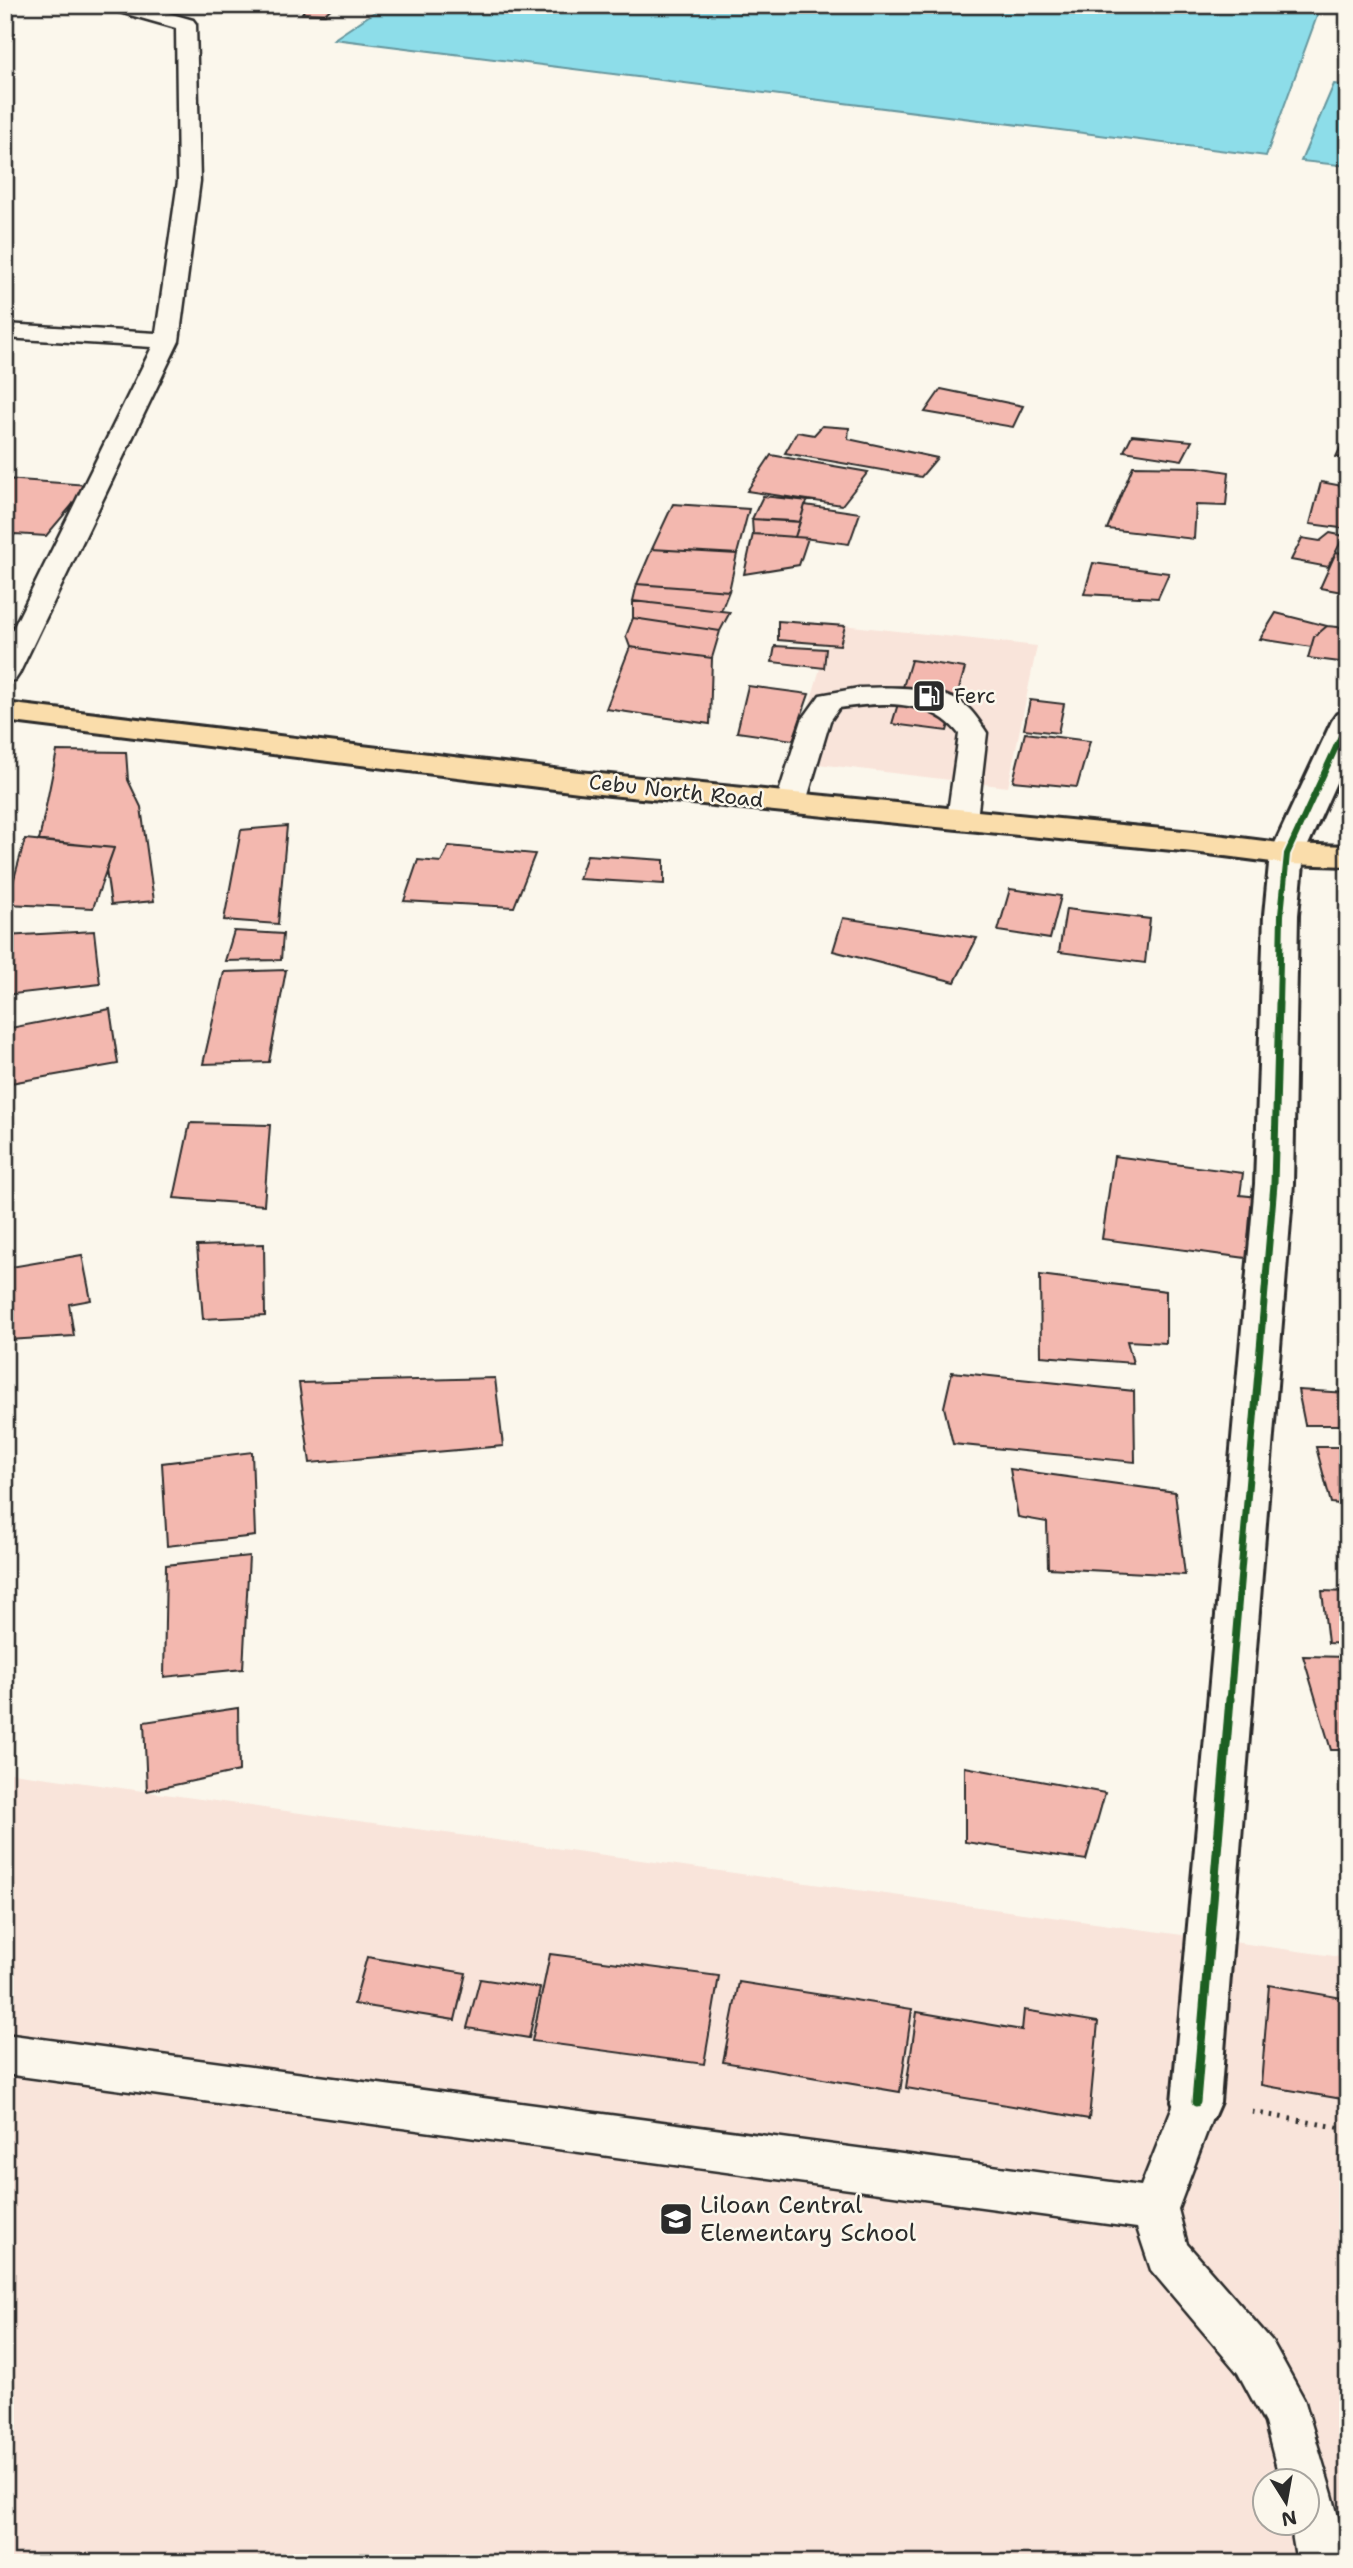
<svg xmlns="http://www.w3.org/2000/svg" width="1353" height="2568" viewBox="0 0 1353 2568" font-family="'Shantell Sans',sans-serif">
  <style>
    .built { fill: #f9e4da; fill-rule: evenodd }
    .water { fill: #8ddde9; stroke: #66969d; stroke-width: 2 }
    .building { fill: #f3b8af; stroke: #2b2b2b; stroke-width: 2 }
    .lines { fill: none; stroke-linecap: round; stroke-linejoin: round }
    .service-casing { stroke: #2b2b2b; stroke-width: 5 }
    .minor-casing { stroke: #2b2b2b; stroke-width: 6 }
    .primary-casing { stroke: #2b2b2b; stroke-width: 6 }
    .path { stroke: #2b2b2b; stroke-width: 5; stroke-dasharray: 2.5 7; stroke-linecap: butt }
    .service { fill: #fbf7ec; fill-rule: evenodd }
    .minor { fill: #fbf7ec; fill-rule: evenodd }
    .primary { fill: #faddab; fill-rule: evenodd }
    .cycleway-far2-casing { stroke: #fbf7ec; stroke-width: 10 }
    .cycleway-far1-casing { stroke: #fbf7ec; stroke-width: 11 }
    .cycleway-casing { stroke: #fbf7ec; stroke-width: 13 }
    .cycleway-far2 { stroke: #1b5e20; stroke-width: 6 }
    .cycleway-far1 { stroke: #1b5e20; stroke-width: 7 }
    .cycleway { stroke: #1b5e20; stroke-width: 9 }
    .labels { text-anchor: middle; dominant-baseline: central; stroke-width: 5; stroke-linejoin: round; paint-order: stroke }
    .poi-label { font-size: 21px; fill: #2b2b2b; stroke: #fbf7ec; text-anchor: start }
    .street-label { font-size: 21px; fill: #2b2b2b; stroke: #fbf7ec }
    .near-poi-label { font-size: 24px; fill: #2b2b2b; stroke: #fbf7ec; text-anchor: start }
  </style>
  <rect width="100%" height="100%" fill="#fbf7ec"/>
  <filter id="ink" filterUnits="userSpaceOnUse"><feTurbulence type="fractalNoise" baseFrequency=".0143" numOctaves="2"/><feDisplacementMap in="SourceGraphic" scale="14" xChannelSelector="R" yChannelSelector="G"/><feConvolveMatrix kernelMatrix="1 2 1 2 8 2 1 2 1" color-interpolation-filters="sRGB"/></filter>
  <g filter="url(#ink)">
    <path class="built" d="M833 624 1037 646 1008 787 793 761Z
      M5 1772 1348 1958V2563H5ZM1266 2480H1308V2522H1266Z"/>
    <path class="water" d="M385 5H1321L1266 156 334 39Z
      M1334 84 1348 86V166L1301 161Z"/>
    <path class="building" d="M308 5H335L325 14 302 13Z
      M941 389 1023 406 1013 427 925 412Z
      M822 426 849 428 848 439 937 458 921 477 785 453 797 432 814 435Z
      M1348 432V459L1336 457Z
      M1132 435 1192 441 1182 460 1124 451Z
      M771 455 868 472 842 505 747 491Z
      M1133 466 1197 467 1229 472 1226 506 1196 505 1194 539 1107 529Z
      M5 479 89 485 46 536 15 534 5 547Z
      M1321 482 1348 487V529L1310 524Z
      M763 496 808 501 805 505 800 522 752 519Z
      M673 504 749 509 737 554 652 549Z
      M805 505 860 513 849 544 795 537Z
      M752 519 793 521 800 522 795 537 753 534Z
      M1330 533 1344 536 1328 567 1291 560 1302 538 1320 541Z
      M753 534 808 538 799 565 744 574Z
      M652 549 737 554 729 591 637 584Z
      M1336 552 1348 554V593L1320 588Z
      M1093 563 1169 573 1158 598 1084 594Z
      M637 584 729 591 721 611 633 601Z
      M633 601 721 611 730 612 720 631 633 618Z
      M1276 613 1327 626 1314 637 1311 647 1260 639Z
      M633 618 720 631 712 658 630 647 626 636Z
      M778 621 845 626 840 645 778 640Z
      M1327 626 1348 628V663L1308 658 1314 637Z
      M775 646 826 649 824 668 772 662Z
      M630 647 712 658 710 724 606 709Z
      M911 660 965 668 947 731 892 724Z
      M748 686 809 694 793 740 737 732Z
      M1030 700 1064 704 1058 733 1024 729Z
      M1025 733 1090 741 1077 787 1013 781Z
      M57 751 126 752 128 780 141 807 154 901 111 905 106 870 114 848 39 841Z
      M287 826 278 924 224 920 241 830Z
      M25 839 114 848 93 908 7 904Z
      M449 846 535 854 514 907 404 901 418 860 441 862Z
      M587 855 664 860V884L579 879Z
      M1010 889 1061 896 1050 939 998 931Z
      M1066 909 1150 919 1145 963 1059 952Z
      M843 918 977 938 955 982 833 951Z
      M94 931 100 984 5 995V936Z
      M234 931 283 934 281 960 225 961Z
      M286 970 269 1062 203 1064 224 972Z
      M110 1009 118 1064 5 1084V1029Z
      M190 1123 270 1125 264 1205 174 1198Z
      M1114 1156 1243 1173 1240 1195 1259 1197 1254 1259 1102 1239Z
      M264 1244 265 1316 203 1319 197 1246Z
      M82 1255 91 1300 69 1304 74 1336 8 1340 5 1268Z
      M1040 1275 1166 1291V1343L1127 1341 1133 1363 1041 1356Z
      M952 1372 1134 1391 1135 1462 953 1444 944 1407Z
      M495 1378 503 1446 310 1463 299 1383Z
      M1298 1390 1348 1393V1425H1305Z
      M1316 1447H1348V1505L1331 1503Z
      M252 1452 255 1536 167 1546 162 1463Z
      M1010 1469 1175 1492 1185 1575 1048 1568 1047 1522 1018 1517Z
      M249 1556 243 1669 164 1677 166 1565Z
      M1322 1591 1348 1592V1644L1328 1643Z
      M1303 1656 1348 1657V1750H1331Z
      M238 1708 239 1771 147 1791 144 1722Z
      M965 1767 1105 1793 1086 1860 965 1842Z
      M550 1954 719 1976 704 2064 532 2041Z
      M367 1957 466 1973 455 2020 354 2004Z
      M480 1979 540 1988 529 2038 467 2028Z
      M739 1982 912 2009 900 2092 723 2062Z
      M1269 1985 1348 1999V2100L1261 2085Z
      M1024 2010 1098 2022 1089 2119 906 2088 917 2012 1022 2030Z"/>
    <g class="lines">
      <defs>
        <path id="service" d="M106 5H140L193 20 196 24 200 181 179 341 19 674 15 680 5 682V645L152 347 5 338V324L156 333 178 181 176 28 109 9Z
          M859 688C892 687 939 685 967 707 975 714 981 724 987 733L977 819 973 825 962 828 951 825 947 819 959 734C932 698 879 702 839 708L830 721 806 802 801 808 791 811 781 808 776 802 802 720 820 695Z
          M5 2034 1141 2186 1180 2088 1196 2082 1212 2088 1218 2102 1178 2209 1187 2244 1272 2341 1304 2399 1332 2494 1347 2551V2563H1297L1290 2522H1308V2480H1280L1265 2423 1238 2373 1151 2270 1137 2228 5 2074Z"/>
        <path id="minor" d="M1348 712V756L1304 854 1298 915 1293 1184 1220 2102 1213 2118 1196 2124 1179 2118 1172 2102 1255 1184 1264 915 1270 854 1332 721 1337 714Z"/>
        <path id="primary" d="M5 703 579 772 1193 832 1287 844 1348 846V866L1287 864 1193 852 579 792 5 721Z"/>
      </defs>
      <use href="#service" class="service-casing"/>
      <use href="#minor" class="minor-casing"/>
      <use href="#primary" class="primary-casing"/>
      <path class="path" d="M1252 2112 1348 2129"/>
      <use href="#service" class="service"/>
      <use href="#minor" class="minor"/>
      <use href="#primary" class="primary"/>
      <defs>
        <path id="cycleway-far2" d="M1279 1005 1281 915 1287 854 1348 721"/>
        <path id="cycleway-far1" d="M1230 1701 1274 1184 1279 1003"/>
        <path id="cycleway" d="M1196 2102 1230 1699"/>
      </defs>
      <use href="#cycleway-far2" class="cycleway-far2-casing"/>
      <use href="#cycleway-far1" class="cycleway-far1-casing"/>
      <use href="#cycleway" class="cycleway-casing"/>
      <use href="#cycleway-far2" class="cycleway-far2"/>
      <use href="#cycleway-far1" class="cycleway-far1"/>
      <use href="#cycleway" class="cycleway"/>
    </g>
  </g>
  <defs>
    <symbol id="fuel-square" viewBox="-11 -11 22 22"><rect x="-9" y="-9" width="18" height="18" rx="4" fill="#2b2b2b" stroke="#fbf7ec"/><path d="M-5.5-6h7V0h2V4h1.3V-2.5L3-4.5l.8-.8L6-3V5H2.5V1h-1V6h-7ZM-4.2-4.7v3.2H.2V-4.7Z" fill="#fff"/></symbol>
    <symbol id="school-square" viewBox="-11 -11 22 22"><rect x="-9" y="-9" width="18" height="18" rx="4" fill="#2b2b2b" stroke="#fbf7ec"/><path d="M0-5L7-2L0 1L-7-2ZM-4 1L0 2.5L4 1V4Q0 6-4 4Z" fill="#fff"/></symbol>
  </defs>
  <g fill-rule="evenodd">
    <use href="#fuel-square" x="910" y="677" width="38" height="38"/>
    <use href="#school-square" x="657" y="2200" width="38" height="38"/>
  </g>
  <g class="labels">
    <g class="poi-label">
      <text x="954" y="696">Ferc</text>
    </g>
    <g class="street-label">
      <text transform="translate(676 791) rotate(6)">Cebu North Road</text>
    </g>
    <g class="near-poi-label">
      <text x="700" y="2205">Liloan Central<tspan x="700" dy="28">Elementary School</tspan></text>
    </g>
  </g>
  <rect width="1353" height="2568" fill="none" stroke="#fbf7ec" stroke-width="28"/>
  <rect x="14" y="14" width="1325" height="2540" fill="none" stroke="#2b2b2b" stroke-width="2.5" filter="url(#ink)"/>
  <g transform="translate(1286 2502) rotate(169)"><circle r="33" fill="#fbf7ec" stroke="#a8a59f" stroke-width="2"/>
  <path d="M0-5L12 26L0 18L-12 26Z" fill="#2b2b2b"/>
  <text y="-10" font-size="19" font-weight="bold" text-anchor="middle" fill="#2b2b2b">N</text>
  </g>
</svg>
